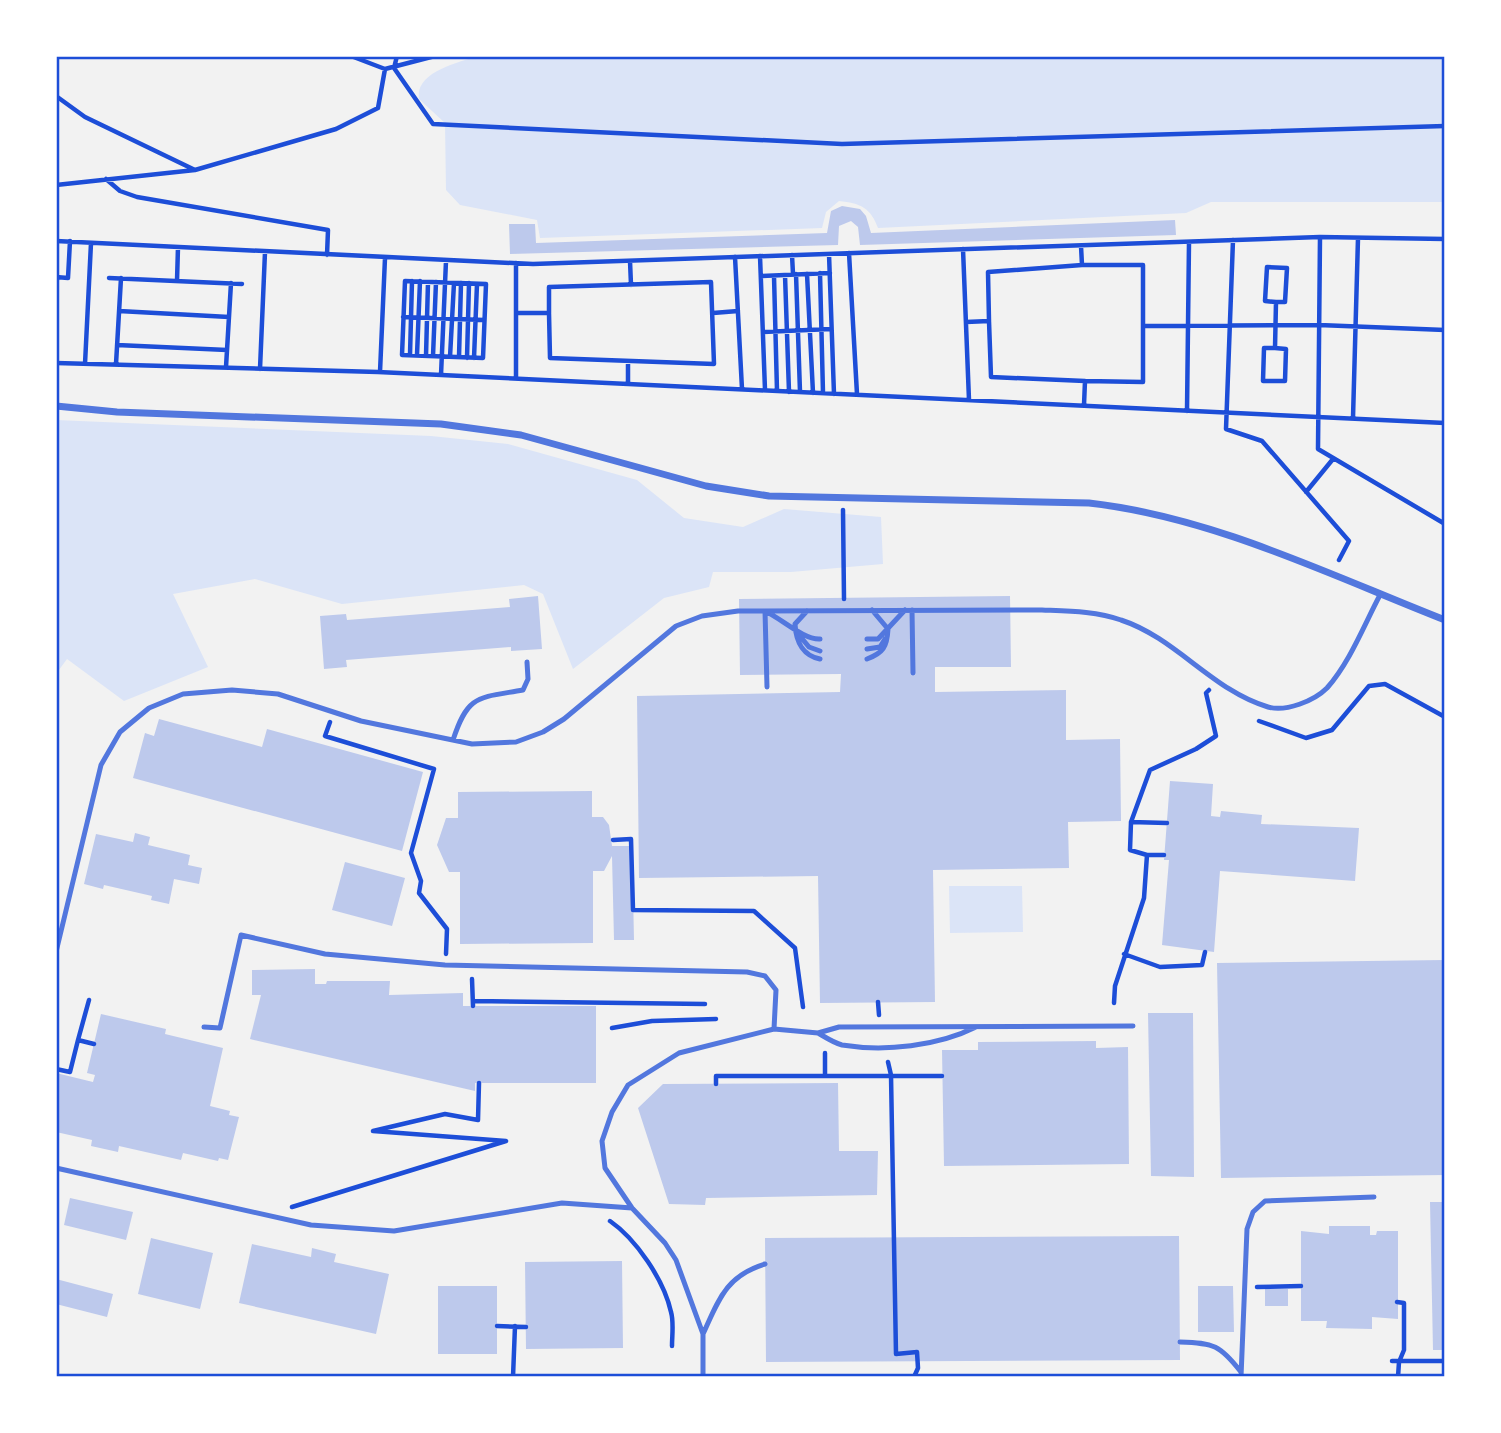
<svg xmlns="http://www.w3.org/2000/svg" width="1501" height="1433" viewBox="0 0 1501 1433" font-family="'Alegreya Sans',sans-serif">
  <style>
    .green { fill: #dbe4f7 }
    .building { fill: #bdc9ec }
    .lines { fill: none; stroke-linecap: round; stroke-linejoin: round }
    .path { stroke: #1d4ed8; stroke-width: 4.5 }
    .service { stroke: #5277de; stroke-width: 5 }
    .minor { stroke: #5277de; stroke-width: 7 }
    .neatline { fill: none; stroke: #1d4ed8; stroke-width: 2.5 }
  </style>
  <rect width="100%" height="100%" fill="#f2f2f2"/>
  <path class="green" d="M478 56H1445V202H1211L1186 213 878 228C871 208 860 203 839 201L826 212 822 228 540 238 537 220 460 205 446 190 445 123 419 99C415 72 457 63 478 56Z
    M56 420 431 436 508 444 637 480 684 518 743 527 784 509 881 517 883 564 791 572H713L709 587 664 598 573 669 543 594 524 585 342 604 255 579 173 594 208 667 124 701 67 659 56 674Z
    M949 886H1022L1023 932 950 933Z"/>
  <path class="building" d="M842 206 860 209 866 216 871 233 1175 220 1176 235 860 245 858 227 851 221 839 226 838 245 510 254 509 224H535L536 243 827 233 831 211Z
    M538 596 542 649 511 651V647L346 660 347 667 324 669 320 616 346 614 347 620 510 607 509 599Z
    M1010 596 1011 667H935V692L1066 690V740L1120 739 1121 821 1068 822 1069 868 933 870 935 1002 820 1003 818 876 639 878 637 696 840 692 841 674 740 675 739 599Z
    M159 719 262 747 267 729 423 772 402 851 133 778 145 733 154 736Z
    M1170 781 1213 784 1211 816 1220 817 1221 811 1262 815 1261 824 1359 828 1355 881 1220 871 1214 952 1162 945 1169 860H1164Z
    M592 791V817H603L609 825 612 846H632L634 940H614L612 856 604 871H593V943L460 944V872H449L437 845 446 818H458V792Z
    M135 833 150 837 148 845 190 855 188 865 202 868 199 884 174 879 169 904 151 900 152 896 104 885 103 889 84 884 96 834 133 842Z
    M345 862 405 878 392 926 332 910Z
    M1445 960V1175L1221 1178 1217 963Z
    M315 969V984H326L327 981H390L389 995 463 993V1006H596V1083H475V1091L250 1039 261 995H252V970Z
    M1148 1013H1193L1194 1177 1151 1176Z
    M101 1014 166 1029 165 1034 223 1048 210 1106 230 1111 229 1115 239 1117 228 1160 219 1158 218 1161 183 1153 181 1160 119 1146 118 1152 91 1146 92 1140 56 1132V1073L93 1082 95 1075 87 1073Z
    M1096 1041V1048L1128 1047 1129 1164 944 1166 942 1050H978V1042Z
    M838 1083 839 1151H878L877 1195 706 1198 705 1205 669 1204 638 1108 663 1084Z
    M70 1198 133 1212 126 1240 64 1225Z
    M1430 1202H1445V1350H1433Z
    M1329 1226H1370V1235H1376L1377 1231H1398V1319L1372 1317V1329L1326 1328 1327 1321H1301V1231L1329 1234Z
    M1179 1236 1180 1360 766 1362 765 1238Z
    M151 1238 213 1253 200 1309 138 1294Z
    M252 1244 311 1257 312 1248 336 1254 334 1262 389 1274 376 1334 239 1303Z
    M622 1261 623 1348 526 1349 525 1262Z
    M56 1279 113 1294 107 1317 56 1304Z
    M438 1286H497V1354H438Z
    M1198 1286H1233L1234 1332H1198Z
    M1265 1289H1288V1306H1265Z"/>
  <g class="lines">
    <path class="path" d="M351 56 385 69
      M397 56 394 68 433 124 842 144 1445 126
      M56 96 85 117 195 170 56 185
      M195 170 336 129 378 108 385 69 435 56
      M106 179 120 191 137 197 328 230 327 255
      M1320 237 1318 449 1445 524
      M1233 240 1226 429 1262 441 1349 541 1339 560
      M56 241 533 264 1320 237 1445 239
      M963 249 969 400
      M849 253 857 394
      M829 254 834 394
      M792 255 793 274
      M760 256 765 390
      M735 257 742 389
      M630 261 631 285
      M1082 265H1143V326L1319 325 1445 330
      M820 273 823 393
      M796 274 800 392
      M807 274 813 393
      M785 275 789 392
      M761 276 830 273
      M774 276 777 391
      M56 277 68 278 70 241
      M109 278 242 284
      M177 281 178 247
      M405 281 486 284 483 358 402 355Z
      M56 295 57 277
      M119 311 229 317
      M516 313H549V287L711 282 714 364 550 358 549 313
      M713 313 738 311
      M403 317 484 320
      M989 321 991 377 1085 381
      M966 322 989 321 988 272 1082 265 1081 246
      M763 332 831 329
      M117 345 227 350
      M1275 348H1264L1263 381H1285L1286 349 1275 348 1276 302 1265 301 1267 267 1287 268 1285 302H1276
      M410 355 412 281
      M417 355 420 281
      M426 356 428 282
      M433 356 436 282
      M450 357 454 283
      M459 357 461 283
      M467 358 469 283
      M474 358 477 284
      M56 363 378 372 1445 423
      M85 364 91 243
      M116 364 121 278
      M226 367 231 283
      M260 369 265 252
      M380 372 385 258
      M441 375 446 261
      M516 378V263
      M628 384V361
      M1084 405 1085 381 1143 382V326
      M1187 411 1189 242
      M1353 418 1358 238
      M1306 492 1333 459
      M843 510 844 599
      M1259 721 1306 738 1332 730 1369 686 1385 684 1445 717
      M330 722 325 736 434 769 411 853 421 881 419 893 447 929 446 954
      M1131 822 1150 770 1196 749 1216 736 1206 693 1209 690
      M613 840 631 839 633 910 754 911 795 948 803 1007
      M1147 855H1164
      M1124 954 1160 967 1202 965 1205 952
      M472 979 473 1006
      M89 1000 78 1040 94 1044
      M473 1001 705 1004
      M878 1002 879 1015
      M1114 1003 1115 986 1144 898 1147 855 1130 850 1131 822 1167 823
      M612 1028 652 1021 716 1019
      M825 1053V1076
      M888 1062 891 1075 896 1354 917 1352 918 1368 914 1377
      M56 1069 70 1072 78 1040
      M716 1084V1076H942
      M292 1207 506 1141 373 1131 445 1114 478 1120 479 1083
      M610 1221C636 1239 664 1280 671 1312 674 1322 672 1335 672 1346
      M1257 1287 1301 1286
      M1397 1302 1404 1303V1350L1399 1362 1398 1377
      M497 1326 526 1327
      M1392 1361H1445
      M513 1377 515 1326"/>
    <path class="service" d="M912 610 913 673
      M807 611 795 624C796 642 802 655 820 659
      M799 635 809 647 820 651
      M867 639H878L905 610
      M867 649 880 647 885 639
      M867 659C883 653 887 647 888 629L872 610
      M767 687 765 611C782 619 804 640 820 639
      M453 740C468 694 478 698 523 690L528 679 527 662
      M56 952 101 765 120 732 149 708 183 694 232 690 278 694 361 721 472 744 516 742 543 732 564 719 676 626 702 616 738 611 1042 610C1068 611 1096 611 1121 620 1176 638 1213 691 1268 707 1286 712 1314 701 1327 688 1350 662 1364 625 1380 595
      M204 1027 220 1028 241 935 325 954 445 965 747 972 765 976 776 990 774 1029
      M818 1033C825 1037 834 1043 842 1045 885 1052 938 1046 976 1027
      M56 1168 311 1225 394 1231 562 1203 632 1208
      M703 1334C719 1299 726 1276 765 1264
      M1180 1342C1214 1343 1220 1345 1241 1372
      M703 1377V1334L676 1260 665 1243 632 1208 605 1168 602 1141 612 1112 628 1085 679 1053 774 1029 818 1033 839 1027 1133 1026
      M1241 1377 1247 1229 1253 1212 1265 1201 1374 1197"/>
    <path class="minor" d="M56 406 117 412 441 424 521 435 706 486 769 496 1089 503C1213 517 1330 575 1445 620"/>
  </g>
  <rect width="1501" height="1433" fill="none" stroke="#ffffff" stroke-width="116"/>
  <rect x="58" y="58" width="1385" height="1317" class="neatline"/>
</svg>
